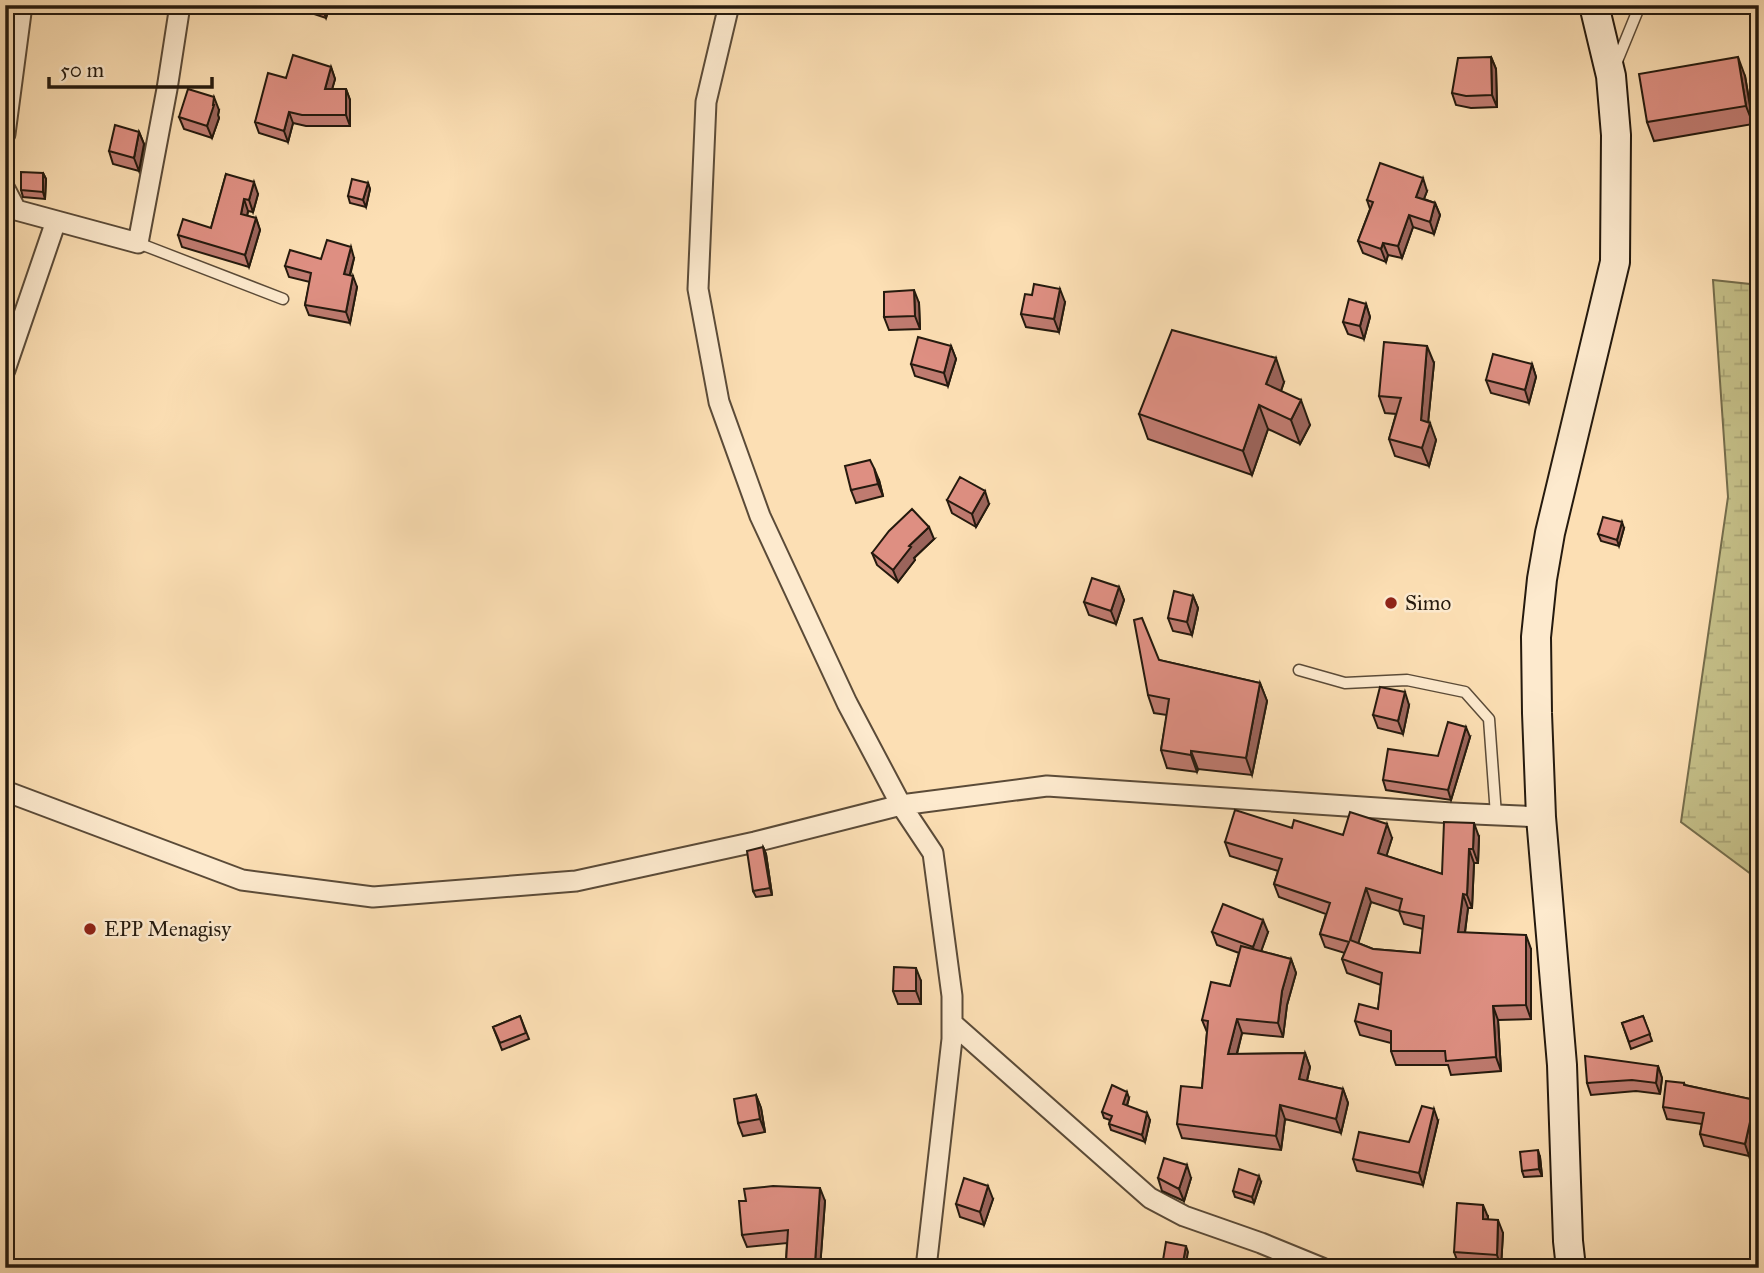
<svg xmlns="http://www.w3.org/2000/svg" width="1764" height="1273" viewBox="0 0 1764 1273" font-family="'IM FELL Great Primer',serif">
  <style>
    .wetland { fill: url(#wetland-marsh); stroke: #756d4c; stroke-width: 2 }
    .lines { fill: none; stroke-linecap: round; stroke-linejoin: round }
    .lane-casing { stroke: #5b4b38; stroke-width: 13 }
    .street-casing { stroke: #5b4b38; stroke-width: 23 }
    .secondary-casing { stroke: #251a0e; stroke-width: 32 }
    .lane { stroke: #fdeace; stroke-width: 10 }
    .street { stroke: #fdeace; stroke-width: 19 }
    .secondary { stroke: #fdeace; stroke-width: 28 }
    .wall { fill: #bf7b70; stroke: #251a0e; stroke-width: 2; fill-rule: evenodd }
    .shaded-wall { fill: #9b645b; stroke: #251a0e; stroke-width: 2 }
    .building { fill: #de8f82; stroke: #251a0e; stroke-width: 2; fill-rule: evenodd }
    .poi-dot { fill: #8f2418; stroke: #fdeace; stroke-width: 2.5 }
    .labels { text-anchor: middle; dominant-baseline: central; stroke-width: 5; stroke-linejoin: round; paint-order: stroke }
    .poi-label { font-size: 21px; fill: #251a0e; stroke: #fdeace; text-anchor: start }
  </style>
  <defs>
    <pattern id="wetland-marsh" width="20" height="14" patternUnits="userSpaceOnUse" patternTransform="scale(1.75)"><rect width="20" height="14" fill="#c5c089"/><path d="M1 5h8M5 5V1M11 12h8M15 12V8" fill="none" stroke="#a9a475"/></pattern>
  </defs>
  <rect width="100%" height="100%" fill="#fcdfb4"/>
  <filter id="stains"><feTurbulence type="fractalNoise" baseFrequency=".00286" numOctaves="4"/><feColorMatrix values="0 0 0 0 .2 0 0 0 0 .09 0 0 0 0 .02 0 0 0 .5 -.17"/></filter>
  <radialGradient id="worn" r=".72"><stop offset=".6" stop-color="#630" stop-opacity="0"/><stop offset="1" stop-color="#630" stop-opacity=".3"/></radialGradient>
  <path class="wetland" d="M1713 280 1759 285V880L1681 822 1728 497Z"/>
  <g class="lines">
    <defs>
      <path id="lane" d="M1615 66 1640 5
        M138 243 283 299
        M1299 670 1345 683 1407 680 1465 692 1489 719 1496 815"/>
      <path id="street" d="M729 5 706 102 698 289 719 402 760 516 847 703 901 805 933 853 952 996V1039L926 1268
        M5 134 22 5
        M5 189 16 210 138 243 167 89 180 5
        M5 370 56 221
        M5 791 242 880 373 897 576 881 755 842 901 805 1047 786 1452 813 1541 817
        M952 1023 1150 1198 1184 1216 1261 1243 1322 1268"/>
      <path id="secondary" d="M1571 1268 1568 1241 1562 1065 1541 817 1537 713 1536 637 1542 579 1550 533 1615 262 1616 135 1611 76 1594 5"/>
    </defs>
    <use href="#lane" class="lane-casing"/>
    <use href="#street" class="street-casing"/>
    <use href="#secondary" class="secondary-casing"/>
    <use href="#lane" class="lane"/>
    <use href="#street" class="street"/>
    <use href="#secondary" class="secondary"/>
  </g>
  <path class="wall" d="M298 5H330L326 18 299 9Z
    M1491 57 1496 69 1497 107 1471 108 1456 105 1452 93Z
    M331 67 335 79 332 89H346L350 100V126H306L293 123 288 142 259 133 255 122 286 78Z
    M1745 76 1753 124 1654 141 1647 122Z
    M219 110 218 115 219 118 212 138 184 129 179 117Z
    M139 132 144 144 139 171 113 164 109 151Z
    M43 173 46 179 45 199 23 197 21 190Z
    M226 174 258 194 253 212 248 211 247 216 256 218 260 230 249 267 182 247 178 235 211 228Z
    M368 183 370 189 366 207 350 203 348 196Z
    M1427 191 1424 199 1435 203 1440 215 1434 234 1413 227 1402 258 1388 255 1386 262 1363 253 1358 241 1370 209 1367 200Z
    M354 258 350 276 357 287 350 323 309 315 305 305 310 282 289 277 285 266 321 259Z
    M1032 295 1065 302 1059 332 1026 327 1021 314Z
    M919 303 920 329 889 330 884 317Z
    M1366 304 1370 317 1364 339 1348 334 1343 322Z
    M951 346 956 359 948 386 915 376 911 364Z
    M1434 363 1428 422 1436 440 1429 466 1395 456 1389 439 1396 414 1385 413 1379 396Z
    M1532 364 1536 377 1529 403 1491 393 1486 380Z
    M1284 382 1281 391 1310 425 1300 444 1268 429 1252 475 1148 439 1139 414Z
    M879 480 883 496 856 503 851 490Z
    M947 500 989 504 976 527 952 513Z
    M1624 528 1619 546 1601 541 1598 534Z
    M934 539 914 558 915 560 898 582 877 565 872 553Z
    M1119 587 1124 600 1116 624 1089 615 1084 602Z
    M1193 596 1198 608 1192 635 1173 631 1168 618Z
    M1159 660 1260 683 1267 701 1252 775 1198 769 1197 772 1167 768 1161 750 1167 715 1154 713 1148 695Z
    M1409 705 1403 734 1378 728 1373 715Z
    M1470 737 1451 800 1386 790 1383 780 1438 756Z
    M1292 828 1343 835 1392 838 1386 856 1442 874 1479 837 1478 863H1474L1472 908H1468L1465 933 1531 949V1019L1498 1020 1501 1071 1451 1075 1448 1065H1396L1391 1051V1043L1360 1035 1355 1021 1378 1009 1381 985 1347 973 1342 959 1345 953 1325 947 1320 934 1326 914 1279 897 1274 884 1278 871 1230 856 1225 842ZM1371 902 1399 911 1404 924 1423 929 1420 953 1373 949 1358 943Z
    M763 847 766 854 772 895 756 897 753 891Z
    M1212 932H1268L1261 951 1291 959 1296 973 1287 1005 1283 1037 1242 1033 1237 1054 1305 1053 1310 1067 1307 1081 1343 1089 1348 1103 1341 1133 1285 1119 1281 1150 1182 1138 1177 1124 1202 1088 1207 1032 1202 1020 1230 986 1239 953 1217 945Z
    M921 981V1004H898L893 991Z
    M520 1016 529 1039 502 1050 493 1027Z
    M1643 1016 1652 1041 1631 1049 1622 1023Z
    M1658 1066 1662 1078 1660 1094 1636 1091 1591 1095 1587 1083Z
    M1684 1083 1685 1085 1755 1100 1749 1156 1704 1146 1700 1134 1702 1124 1667 1119 1663 1107Z
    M756 1095 761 1108 765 1132 743 1136 738 1123Z
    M1129 1098 1127 1106 1150 1120 1145 1142 1111 1130 1109 1124 1110 1120 1104 1118 1102 1112Z
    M1438 1121 1423 1185 1357 1171 1353 1159 1409 1142Z
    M1540 1157 1542 1176 1524 1177 1522 1171Z
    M1158 1178H1191L1184 1201 1162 1191Z
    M1261 1182 1254 1203 1235 1197 1233 1191Z
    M993 1199 984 1225 960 1217 956 1204Z
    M825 1201 820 1268H788L786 1262 787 1243 747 1247 742 1235Z
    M1488 1217V1220L1503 1233 1501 1267 1459 1265 1454 1252Z"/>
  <path class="shaded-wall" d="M321 5H330L326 18Z
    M1491 57 1496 69 1497 107 1492 95Z
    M1738 57 1745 76 1753 124 1746 106Z
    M331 67 335 79 329 100 325 89Z
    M346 89 350 100V126L346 115Z
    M214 97 219 110 218 115 219 118 212 138 207 126Z
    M289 112 293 123 288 142 284 131Z
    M139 132 144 144 139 171 134 158Z
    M43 173 46 179 45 199 43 192Z
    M1423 178 1427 191 1420 209 1416 197Z
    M254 182 258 194 253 212 249 200Z
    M368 183 370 189 366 207 363 200Z
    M244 199 248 211 245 226 241 214Z
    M1435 203 1440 215 1434 234 1430 222Z
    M1409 215 1413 227 1402 258 1398 246Z
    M256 218 260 230 249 267 245 255Z
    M1383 243 1388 255 1386 262 1381 249Z
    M351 247 354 258 347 285 344 274Z
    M353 276 357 287 350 323 346 312Z
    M1060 289 1065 302 1059 332 1054 319Z
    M914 290 919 303 920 329 915 316Z
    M1366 304 1370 317 1364 339 1360 326Z
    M951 346 956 359 948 386 944 373Z
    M1427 346 1434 363 1427 433 1430 423 1436 440 1429 466 1422 448 1421 420Z
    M1276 358 1284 382 1275 408 1266 384Z
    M1532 364 1536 377 1529 403 1525 390Z
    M1301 400 1310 425 1300 444 1291 420Z
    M1259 405 1268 429 1252 475 1243 451Z
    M874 468 879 480 883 496 878 484Z
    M985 491 989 504 976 527 972 514Z
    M1622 522 1624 528 1619 546 1617 540Z
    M929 527 934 539 914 558 915 560 898 582 893 570 909 546Z
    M1119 587 1124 600 1116 624 1111 611Z
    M1193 596 1198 608 1192 635 1187 622Z
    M1260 683 1267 701 1252 775 1246 758Z
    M1405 692 1409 705 1403 734 1398 721Z
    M1466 727 1470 737 1451 800 1448 790Z
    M1191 751 1198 769 1197 772 1191 755Z
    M1474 823 1479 837 1478 863 1473 849Z
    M1387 824 1392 838 1383 867 1378 853Z
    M763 847 766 854 772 895 770 888Z
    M1469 849 1474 863 1472 908 1467 895Z
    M1366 888 1371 902 1355 954 1350 940Z
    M1463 894 1468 908 1463 946 1458 932Z
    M1263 920 1268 932 1258 960 1253 947Z
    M6 934 13 953 5 972V936Z
    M1526 935 1531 949V1019L1526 1005Z
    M1291 959 1296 973 1287 1005 1283 1037 1278 1023 1282 991Z
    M916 968 921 981V1004L916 991Z
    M1493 1006 1498 1020 1501 1071 1496 1057Z
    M1237 1019 1242 1033 1233 1068 1228 1054Z
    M1305 1053 1310 1067 1304 1093 1299 1079Z
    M1658 1066 1662 1078 1660 1094 1656 1083Z
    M1343 1089 1348 1103 1341 1133 1336 1119Z
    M1127 1092 1129 1098 1125 1111 1123 1104Z
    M756 1095 761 1108 765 1132 760 1119Z
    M1755 1100 1759 1112 1749 1156 1745 1144Z
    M1280 1105 1285 1119 1281 1150 1276 1136Z
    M1434 1109 1438 1121 1423 1185 1419 1173Z
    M1147 1113 1150 1120 1145 1142 1142 1135Z
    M1538 1150 1540 1157 1542 1176 1539 1169Z
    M1187 1165 1191 1178 1184 1201 1179 1189Z
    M1259 1176 1261 1182 1254 1203 1252 1197Z
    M988 1186 993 1199 984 1225 980 1212Z
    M820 1188 825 1201 820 1268H817L815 1263Z
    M1483 1205 1488 1217 1487 1232 1483 1219Z
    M1498 1220 1503 1233 1501 1267 1497 1255Z
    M1186 1246 1188 1252 1185 1268H1182Z"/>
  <path class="building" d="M293 55 331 67 325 89H346V115H302L289 112 284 131 255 122 268 73 286 78Z
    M1491 57 1492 95 1466 96 1452 93 1458 58Z
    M1738 57 1746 106 1647 122 1639 74Z
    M188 89 214 97 213 105H214L207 126 179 117Z
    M115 125 139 132 134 158 109 151Z
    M1380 163 1423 178 1416 197 1435 203 1430 222 1409 215 1398 246 1383 243 1381 249 1358 241 1373 202 1367 200Z
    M21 172 43 173V192L21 190Z
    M226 174 254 182 249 200 244 199 241 214 256 218 245 255 178 235 183 219 211 228Z
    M352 179 368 183 363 200 348 196Z
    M327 240 351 247 344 274 353 276 346 312 305 305 311 273 285 266 290 250 321 259Z
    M1034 284 1060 289 1054 319 1021 314 1025 294 1032 295Z
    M914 290 915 316 884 317V292Z
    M1349 299 1366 304 1360 326 1343 322Z
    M1172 330 1276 358 1266 384 1301 400 1291 420 1259 405 1243 451 1139 414Z
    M918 337 951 346 944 373 911 364Z
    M1384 342 1427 346 1421 420 1430 423 1422 448 1389 439 1401 398 1379 396Z
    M1493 354 1532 364 1525 390 1486 380Z
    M870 460 874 468 878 484 851 490 845 466Z
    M960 477 985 491 972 514 947 500Z
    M912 509 929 527 909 546 911 547 893 570 872 553 889 531Z
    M1603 517 1622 522 1617 540 1598 534Z
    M1092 578 1119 587 1111 611 1084 602Z
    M1174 591 1193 596 1187 622 1168 618Z
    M1142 618 1159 660 1260 683 1246 758 1191 751V755L1161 750 1169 699 1148 695 1134 620Z
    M1380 687 1405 692 1398 721 1373 715Z
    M1448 722 1466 727 1448 790 1383 780 1388 749 1438 756Z
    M1235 810 1292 828 1294 820 1343 835 1350 812 1387 824 1378 853 1442 874 1444 822 1474 823 1473 849H1469L1467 895 1463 894 1458 932 1526 935V1005L1493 1006 1496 1057 1446 1061 1445 1051H1391V1031L1355 1021 1359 1004 1378 1009 1382 973 1342 959 1349 942 1320 934 1330 903 1274 884 1282 859 1225 842ZM1366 888 1402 899 1399 911 1424 916 1420 953 1373 949 1350 940Z
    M763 847 770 888 753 891 747 851Z
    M1223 904 1263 920 1253 947 1212 932Z
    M1241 946 1291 959 1282 991 1278 1023 1237 1019 1228 1054 1305 1053 1299 1079 1343 1089 1336 1119 1280 1105 1276 1136 1177 1124 1181 1086 1202 1088 1208 1021 1202 1020 1211 982 1230 986Z
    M894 967 916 968V991H893Z
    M520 1016 526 1033 500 1043 493 1027Z
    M1643 1016 1650 1034 1629 1042 1622 1023Z
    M1585 1056 1658 1066 1656 1083 1632 1080 1587 1083Z
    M1666 1081 1684 1083V1085L1755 1100 1745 1144 1700 1134 1704 1113 1663 1107Z
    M1112 1085 1127 1092 1123 1104 1147 1113 1142 1135 1109 1124 1112 1116 1102 1112Z
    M756 1095 760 1119 738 1123 734 1099Z
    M1422 1106 1434 1109 1419 1173 1353 1159 1359 1132 1409 1142Z
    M1538 1150 1539 1169 1522 1171 1520 1152Z
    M1164 1158 1187 1165 1179 1189 1158 1178Z
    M1239 1169 1259 1176 1252 1197 1233 1191Z
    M964 1178 988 1186 980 1212 956 1204Z
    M773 1186 820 1188 815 1263 786 1262 788 1230 742 1235 739 1201H746L744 1189Z
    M1457 1203 1483 1205V1219L1498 1220 1497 1255 1454 1252Z
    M1166 1242 1186 1246 1182 1268 1162 1266Z
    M1547 1264H1552V1268H1534V1267L1546 1266Z"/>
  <g class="poi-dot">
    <circle cx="1391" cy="603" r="7"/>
    <circle cx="90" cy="929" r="7"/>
  </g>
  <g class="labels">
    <g class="poi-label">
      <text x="1405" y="603">Simo</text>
      <text x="104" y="929">EPP Menagisy</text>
    </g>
  </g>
  <rect width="1764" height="1273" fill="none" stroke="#fcdfb4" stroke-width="28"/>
  <rect x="7" y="7" width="1750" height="1259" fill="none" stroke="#251a0e" stroke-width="3.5"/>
  <rect x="14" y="14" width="1736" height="1245" fill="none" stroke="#251a0e" stroke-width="2"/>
  <path d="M49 77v10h163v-10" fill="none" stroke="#251a0e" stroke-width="3.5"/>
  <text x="60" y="77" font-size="21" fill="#251a0e" stroke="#fdeace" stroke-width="5" paint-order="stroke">50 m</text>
  <rect width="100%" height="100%" filter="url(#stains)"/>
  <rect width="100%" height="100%" fill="url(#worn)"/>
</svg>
